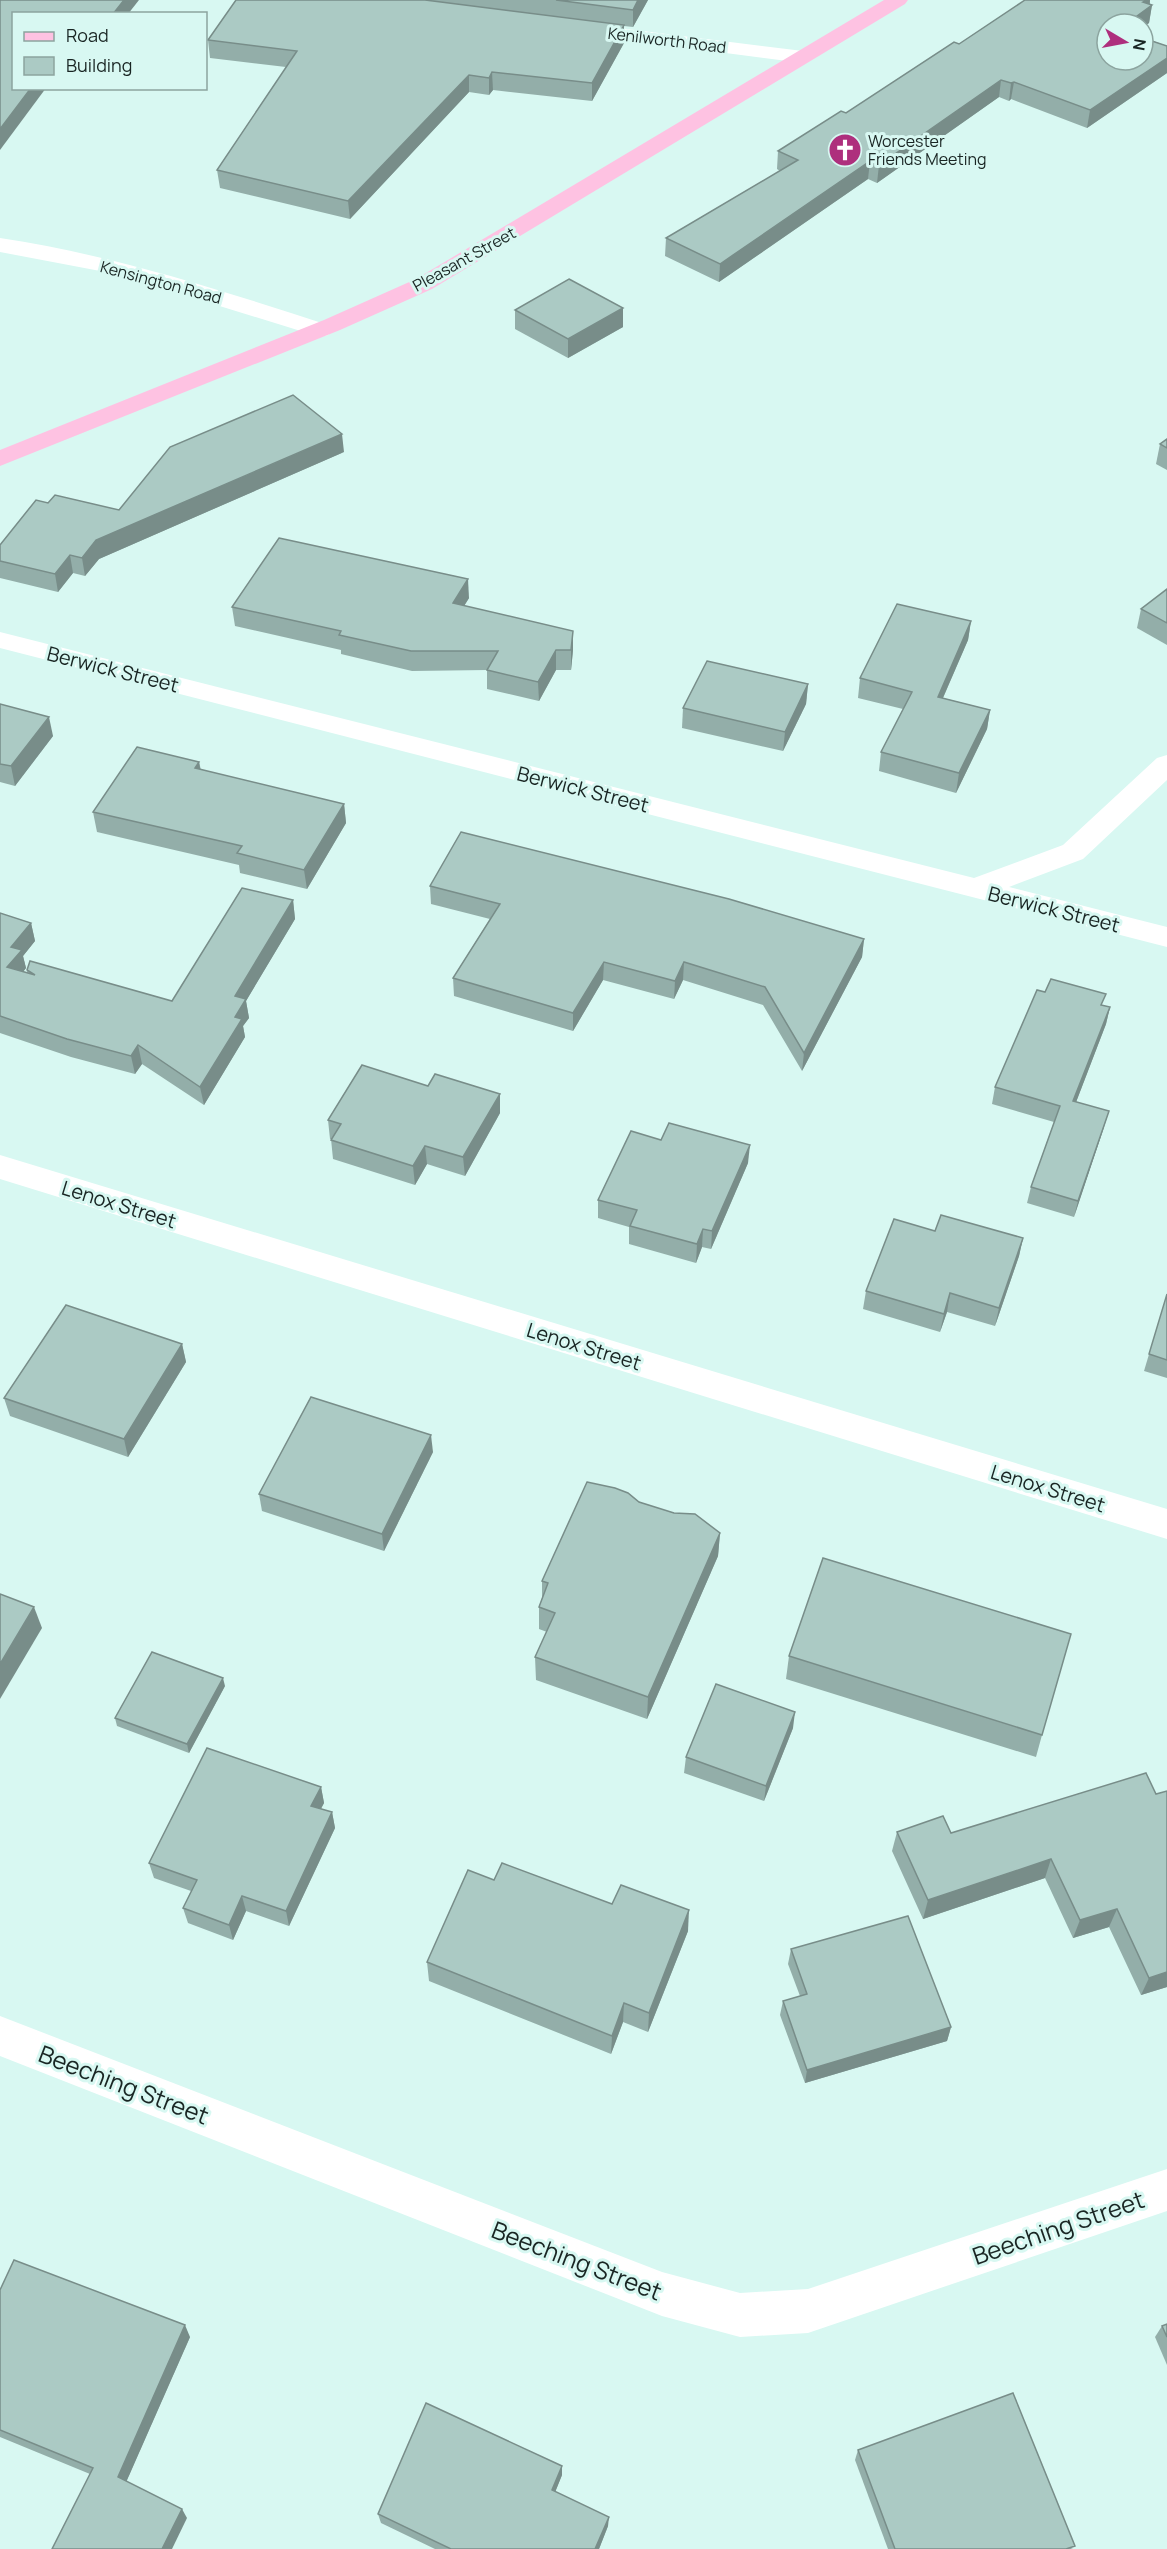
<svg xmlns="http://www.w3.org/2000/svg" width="1167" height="2549" viewBox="0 0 1167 2549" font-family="Manrope,sans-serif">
  <rect width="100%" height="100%" fill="#d8f8f2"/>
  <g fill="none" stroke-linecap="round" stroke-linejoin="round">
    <g fill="#fff" fill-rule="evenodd">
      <path d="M 579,23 L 803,51 L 810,53 L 813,57 L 810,61 L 803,63 L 572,33 L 569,29 L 572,25 Z"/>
      <path d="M 0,238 C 113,255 220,290 328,325 L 332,330 L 328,335 L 320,337 L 116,274 L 0,252 Z"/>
      <path d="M 0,632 L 974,878 L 1063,845 L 1157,758 L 1167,755 L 1167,780 L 1083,859 L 1009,887 L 1167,927 L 1167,947 L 0,648 Z"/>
      <path d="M 0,1155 L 1167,1509 L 1167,1539 L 0,1179 Z"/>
      <path d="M 0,2016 L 662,2272 L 740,2293 L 808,2289 L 1167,2169 L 1167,2211 L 808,2333 L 740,2337 L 662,2316 L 0,2056 Z"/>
    </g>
    <path fill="#fec2e2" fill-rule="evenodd" d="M 884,0 L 908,0 L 905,4 L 432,289 L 340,330 L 0,466 L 0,450 L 324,320 L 416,279 Z"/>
  </g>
  <g fill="#93aea9">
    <path d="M 236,0 L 648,0 L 633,27 L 624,26 L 624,43 L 592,101 L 493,90 L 489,95 L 469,92 L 350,219 L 220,188 L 217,170 L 286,67 L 210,58 L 208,40 Z"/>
    <path d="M 1025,0 L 1150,0 L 1150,4 L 1152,5 L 1149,23 L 1143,27 L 1143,24 L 1107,24 L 1167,46 L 1167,73 L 1087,128 L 1011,99 L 1009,101 L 999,97 L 877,183 L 868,179 L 719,282 L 665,256 L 666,238 L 780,171 L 777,169 L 778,151 L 846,113 L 959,44 Z"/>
    <path d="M 623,308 L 623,327 L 568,358 L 515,329 L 515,310 Z"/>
    <path d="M 1167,439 L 1167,470 L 1156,464 L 1160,444 Z"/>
    <path d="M 344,452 L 99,559 L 85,576 L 73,573 L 58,592 L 0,578 L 0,545 L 48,503 L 119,510 Z"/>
    <path d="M 1167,589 L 1167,645 L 1137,628 L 1141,609 Z"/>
    <path d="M 469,598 L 464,606 L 573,650 L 571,670 L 556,670 L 539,701 L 487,689 L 487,670 L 412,671 L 341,654 L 341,650 L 235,626 L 232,607 Z"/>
    <path d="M 971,621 L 968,640 L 943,698 L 990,710 L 987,729 L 956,793 L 879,771 L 881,752 L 903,709 L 858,698 L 860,678 Z"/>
    <path d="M 808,684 L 806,704 L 783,751 L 682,728 L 683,708 Z"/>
    <path d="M 0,704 L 53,736 L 15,786 L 0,782 Z"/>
    <path d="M 199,762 L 201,770 L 344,804 L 346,823 L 307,889 L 240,873 L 239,865 L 97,832 L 93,812 Z"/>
    <path d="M 430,886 L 864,939 L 862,957 L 802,1071 L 763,1005 L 683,980 L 674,999 L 603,980 L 573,1031 L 454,996 L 453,978 L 490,919 L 431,904 Z"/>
    <path d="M 293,900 L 295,919 L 246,1001 L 249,1018 L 243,1026 L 245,1037 L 204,1105 L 142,1064 L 135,1074 L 71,1057 L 0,1033 L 0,913 L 31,923 L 35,941 L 23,956 L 26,968 L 23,972 L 27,973 L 27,970 L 172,1001 Z"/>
    <path d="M 1045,992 L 1110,1007 L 1106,1024 L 1076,1102 L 1104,1127 L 1074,1217 L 1027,1203 L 1031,1187 L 1054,1122 L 992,1104 L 995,1087 Z"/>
    <path d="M 500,1113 L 465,1176 L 427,1164 L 415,1185 L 333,1159 L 331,1139 L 330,1139 L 328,1120 Z"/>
    <path d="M 748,1163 L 711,1249 L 702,1247 L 696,1263 L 629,1244 L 629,1227 L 598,1218 L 598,1200 Z"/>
    <path d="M 935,1231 L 1023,1238 L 1019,1256 L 995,1326 L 947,1312 L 940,1332 L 863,1309 L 866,1291 Z"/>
    <path d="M 1167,1294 L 1167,1378 L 1144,1371 Z"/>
    <path d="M 182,1344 L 186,1362 L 128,1457 L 10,1416 L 4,1398 Z"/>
    <path d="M 433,1452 L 384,1551 L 262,1511 L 259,1494 Z"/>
    <path d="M 639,1502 L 720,1533 L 718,1556 L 647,1719 L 536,1680 L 535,1657 L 547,1632 L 539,1629 L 539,1607 L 542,1598 L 542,1581 Z"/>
    <path d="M 789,1656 L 1042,1735 L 1036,1757 L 786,1679 Z"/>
    <path d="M 225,1686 L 189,1753 L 117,1726 L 115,1718 Z"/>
    <path d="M 793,1728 L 764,1801 L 684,1773 L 686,1757 Z"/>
    <path d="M 321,1787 L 324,1803 L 321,1809 L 332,1812 L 335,1828 L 289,1926 L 246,1911 L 233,1940 L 188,1923 L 183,1908 L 191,1891 L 154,1878 L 149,1863 Z"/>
    <path d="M 1167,1791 L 1167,1987 L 1141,1995 L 1109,1927 L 1073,1938 L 1045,1878 L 923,1919 L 892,1851 L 897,1832 L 951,1833 L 1156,1794 Z"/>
    <path d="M 494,1880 L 612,1904 L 688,1931 L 648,2032 L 623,2022 L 611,2054 L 429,1981 L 427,1962 Z"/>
    <path d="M 791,1949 L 951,2027 L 947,2041 L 805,2083 L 780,2015 L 783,2001 L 800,1996 L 788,1964 Z"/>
    <path d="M 0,2290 L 190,2337 L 126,2482 L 187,2518 L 90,2474 L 0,2437 Z"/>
    <path d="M 1167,2324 L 1167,2365 L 1155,2337 L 1162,2326 Z"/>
    <path d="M 858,2450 L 1073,2549 L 888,2549 L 855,2460 Z"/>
    <path d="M 562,2475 L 555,2492 L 608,2526 L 599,2549 L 435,2549 L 381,2523 L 378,2514 Z"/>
  </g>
  <g fill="#788d89">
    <path d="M 124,0 L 139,0 L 128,14 L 113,14 Z"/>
    <path d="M 638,0 L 648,0 L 633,27 L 633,10 Z"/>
    <path d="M 1135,0 L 1150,0 L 1149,8 L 1152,5 L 1149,23 L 1143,27 L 1143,24 L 1126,24 Z"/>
    <path d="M 624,25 L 624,43 L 592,101 L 592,83 Z"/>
    <path d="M 1167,58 L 1167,73 L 1087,128 L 1090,110 Z"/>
    <path d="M 492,72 L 493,90 L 489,95 L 489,78 Z"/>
    <path d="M 469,75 L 469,92 L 350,219 L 348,201 Z"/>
    <path d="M 1001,80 L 999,97 L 877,183 L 879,165 Z"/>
    <path d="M 1014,82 L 1011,99 L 1009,101 L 1011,83 Z"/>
    <path d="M 31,88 L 46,88 L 0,150 L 0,129 Z"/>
    <path d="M 870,161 L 868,179 L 719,282 L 720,264 Z"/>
    <path d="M 623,308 L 623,327 L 568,358 L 568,339 Z"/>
    <path d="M 342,434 L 344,452 L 99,559 L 85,576 L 82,558 L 96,540 Z"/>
    <path d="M 70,555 L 73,573 L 58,592 L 55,574 Z"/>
    <path d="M 468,579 L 469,598 L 454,622 L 453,603 Z"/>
    <path d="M 971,621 L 968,640 L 935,716 L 938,697 Z"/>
    <path d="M 573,631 L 573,650 L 571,670 L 571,650 Z"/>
    <path d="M 556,650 L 556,670 L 539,701 L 538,682 Z"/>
    <path d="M 808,684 L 806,704 L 783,751 L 785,732 Z"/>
    <path d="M 990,710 L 987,729 L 956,793 L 959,773 Z"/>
    <path d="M 49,717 L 53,736 L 15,786 L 11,766 Z"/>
    <path d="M 199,762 L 202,781 L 195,768 Z"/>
    <path d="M 344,804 L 346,823 L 307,889 L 304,870 Z"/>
    <path d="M 293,900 L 295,919 L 246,1001 L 249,1018 L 243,1026 L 245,1037 L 204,1105 L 200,1087 L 235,1017 L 235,996 Z"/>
    <path d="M 31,923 L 35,941 L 23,956 L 26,968 L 12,986 L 7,967 L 11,947 Z"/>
    <path d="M 864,939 L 862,957 L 802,1071 L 804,1053 Z"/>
    <path d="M 604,962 L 603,980 L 573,1031 L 573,1013 Z"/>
    <path d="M 684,962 L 683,980 L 674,999 L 675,981 Z"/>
    <path d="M 1110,1007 L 1106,1024 L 1070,1118 L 1073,1101 Z"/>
    <path d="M 138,1045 L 142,1064 L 135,1074 L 131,1056 Z"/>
    <path d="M 500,1094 L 500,1113 L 465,1176 L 463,1157 Z"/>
    <path d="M 1109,1111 L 1104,1127 L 1074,1217 L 1078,1201 Z"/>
    <path d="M 750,1145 L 748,1163 L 711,1249 L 712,1231 Z"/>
    <path d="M 425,1146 L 427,1164 L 415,1185 L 413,1166 Z"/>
    <path d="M 703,1229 L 702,1247 L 696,1263 L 697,1244 Z"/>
    <path d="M 1023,1238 L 1019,1256 L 995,1326 L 999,1308 Z"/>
    <path d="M 950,1293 L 947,1312 L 940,1332 L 944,1314 Z"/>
    <path d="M 182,1344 L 186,1362 L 128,1457 L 124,1439 Z"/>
    <path d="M 431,1435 L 433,1452 L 384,1551 L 382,1534 Z"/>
    <path d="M 720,1533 L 718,1556 L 647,1719 L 648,1697 Z"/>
    <path d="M 34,1607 L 42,1628 L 0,1699 L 0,1664 Z"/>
    <path d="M 223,1678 L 225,1686 L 189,1753 L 187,1744 Z"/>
    <path d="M 795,1712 L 793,1728 L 764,1801 L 766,1786 Z"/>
    <path d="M 321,1787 L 324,1803 L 314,1821 L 311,1806 Z"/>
    <path d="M 332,1812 L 335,1828 L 289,1926 L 286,1911 Z"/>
    <path d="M 1051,1859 L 1045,1878 L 923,1919 L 928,1900 Z"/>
    <path d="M 242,1896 L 246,1911 L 233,1940 L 229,1925 Z"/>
    <path d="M 1117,1909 L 1109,1927 L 1073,1938 L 1080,1920 Z"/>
    <path d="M 689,1910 L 688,1931 L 648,2032 L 649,2013 Z"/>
    <path d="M 1167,1972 L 1167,1987 L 1141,1995 L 1149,1978 Z"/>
    <path d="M 624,2003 L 623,2022 L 611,2054 L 612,2036 Z"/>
    <path d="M 951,2027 L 947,2041 L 805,2083 L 807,2070 Z"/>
    <path d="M 185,2325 L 190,2337 L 124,2487 L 118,2477 Z"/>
    <path d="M 562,2466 L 562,2475 L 552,2500 L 552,2490 Z"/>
    <path d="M 182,2509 L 187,2518 L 172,2549 L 162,2549 Z"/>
    <path d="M 609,2517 L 608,2526 L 599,2549 L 595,2549 Z"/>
  </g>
  <g fill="#abcac4" stroke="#788d89" stroke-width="1.5">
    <path d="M 0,0 L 124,0 L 113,14 L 14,14 L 14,88 L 31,88 L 0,129 Z"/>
    <path d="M 236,0 L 425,0 L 624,25 L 592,83 L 492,72 L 489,78 L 469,75 L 348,201 L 217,170 L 297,51 L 208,40 Z"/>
    <path d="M 556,0 L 638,0 L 633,10 Z"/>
    <path d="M 1025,0 L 1147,0 L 1143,2 L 1152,5 L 1126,24 L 1107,24 L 1107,60 L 1143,60 L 1143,38 L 1167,46 L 1167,58 L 1090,110 L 1014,82 L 1011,83 L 1001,80 L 879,165 L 870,161 L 720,264 L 666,238 L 798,160 L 778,151 L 841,111 L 846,113 L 954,42 L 959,44 Z"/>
    <path d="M 569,279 L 623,308 L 568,339 L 515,310 Z"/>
    <path d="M 293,395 L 342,434 L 96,540 L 82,558 L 70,555 L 55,574 L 0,561 L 0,545 L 36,500 L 48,503 L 55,495 L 119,510 L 170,447 Z"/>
    <path d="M 1167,439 L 1167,448 L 1160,444 Z"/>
    <path d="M 279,538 L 468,579 L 453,603 L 573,631 L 571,650 L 556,650 L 538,682 L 487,670 L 498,651 L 411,651 L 339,635 L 341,631 L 232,607 Z"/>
    <path d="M 1167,589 L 1167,623 L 1141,609 Z"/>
    <path d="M 897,604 L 971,621 L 938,697 L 990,710 L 959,773 L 881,752 L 912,692 L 860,678 Z"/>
    <path d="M 707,661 L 808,684 L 785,732 L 683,708 Z"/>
    <path d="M 0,704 L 49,717 L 11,766 L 0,764 Z"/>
    <path d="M 137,747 L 199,762 L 195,768 L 344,804 L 304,870 L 237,853 L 242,846 L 93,812 Z"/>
    <path d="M 461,832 L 729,899 L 864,939 L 804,1053 L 765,987 L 684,962 L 675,981 L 604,962 L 573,1013 L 453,978 L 500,904 L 430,886 Z"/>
    <path d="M 242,888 L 293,900 L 235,996 L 246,999 L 235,1017 L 242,1019 L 200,1087 L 138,1045 L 131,1056 L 67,1039 L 0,1016 L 0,913 L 31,923 L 11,947 L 22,950 L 7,967 L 35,975 L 27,970 L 30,961 L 172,1001 Z"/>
    <path d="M 1051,979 L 1106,994 L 1101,1005 L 1110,1007 L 1073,1101 L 1109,1111 L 1078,1201 L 1031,1187 L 1060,1106 L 995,1087 L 1037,990 L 1045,992 Z"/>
    <path d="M 362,1065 L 428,1086 L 435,1074 L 500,1094 L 463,1157 L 425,1146 L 413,1166 L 331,1140 L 341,1124 L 328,1120 Z"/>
    <path d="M 669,1123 L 750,1145 L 712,1231 L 703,1229 L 697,1244 L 630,1226 L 637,1210 L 598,1200 L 631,1131 L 661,1140 Z"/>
    <path d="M 941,1215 L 1023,1238 L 999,1308 L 950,1293 L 944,1314 L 866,1291 L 894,1219 L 935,1231 Z"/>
    <path d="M 1167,1294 L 1167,1360 L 1149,1354 Z"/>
    <path d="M 66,1305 L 182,1344 L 124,1439 L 4,1398 Z"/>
    <path d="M 311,1397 L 431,1435 L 382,1534 L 259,1494 Z"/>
    <path d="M 587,1482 L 615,1488 L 628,1493 L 639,1502 L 674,1513 L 695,1514 L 720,1533 L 648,1697 L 535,1657 L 555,1613 L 539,1607 L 548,1583 L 542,1581 Z"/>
    <path d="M 823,1558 L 1071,1634 L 1042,1735 L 789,1656 Z"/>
    <path d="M 0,1594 L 34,1607 L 0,1664 Z"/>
    <path d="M 152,1652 L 223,1678 L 187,1744 L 115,1718 Z"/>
    <path d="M 716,1684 L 795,1712 L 766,1786 L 686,1757 Z"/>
    <path d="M 207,1748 L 321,1787 L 311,1806 L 332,1812 L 286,1911 L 242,1896 L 229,1925 L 183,1908 L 197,1880 L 149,1863 Z"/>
    <path d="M 1146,1773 L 1156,1794 L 1167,1791 L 1167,1972 L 1149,1978 L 1117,1909 L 1080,1920 L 1051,1859 L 928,1900 L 897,1832 L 943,1816 L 951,1833 Z"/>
    <path d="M 502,1863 L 612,1904 L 621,1885 L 689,1910 L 649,2013 L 624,2003 L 612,2036 L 427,1962 L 468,1870 L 494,1880 Z"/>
    <path d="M 908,1916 L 951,2027 L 807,2070 L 783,2001 L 807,1994 L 791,1949 Z"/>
    <path d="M 14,2260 L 185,2325 L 118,2477 L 182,2509 L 162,2549 L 52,2549 L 93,2468 L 0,2430 L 0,2290 Z"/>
    <path d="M 1167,2324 L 1167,2337 L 1162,2326 Z"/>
    <path d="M 1013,2393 L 1075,2546 L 1066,2549 L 895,2549 L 858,2450 Z"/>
    <path d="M 426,2403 L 562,2466 L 552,2490 L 609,2517 L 595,2549 L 451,2549 L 378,2514 Z"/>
  </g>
  <defs>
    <g id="church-disc" transform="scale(1.725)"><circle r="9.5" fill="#ae2f7d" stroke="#d8f8f2"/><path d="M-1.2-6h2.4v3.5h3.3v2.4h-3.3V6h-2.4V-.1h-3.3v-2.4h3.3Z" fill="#fff"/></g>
  </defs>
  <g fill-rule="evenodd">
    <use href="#church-disc" x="845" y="150"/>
  </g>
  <g text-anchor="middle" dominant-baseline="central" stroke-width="6" stroke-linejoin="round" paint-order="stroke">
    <g font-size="16" fill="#192523" stroke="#d8f8f2">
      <text transform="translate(667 40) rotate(7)">Kenilworth Road</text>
      <text transform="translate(464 259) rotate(-29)">Pleasant Street</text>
      <text transform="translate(161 282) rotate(15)">Kensington Road</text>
    </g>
    <g font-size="16" fill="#192523" stroke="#d8f8f2" text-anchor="start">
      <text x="868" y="141">Worcester<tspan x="868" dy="18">Friends Meeting</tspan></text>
    </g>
    <g font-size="20" fill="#192523" stroke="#d8f8f2">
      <text transform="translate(113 669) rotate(14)">Berwick Street</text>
      <text transform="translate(583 789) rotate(14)">Berwick Street</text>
      <text transform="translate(1054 909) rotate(14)">Berwick Street</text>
      <text transform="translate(119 1204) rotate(17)">Lenox Street</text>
      <text transform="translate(584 1346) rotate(17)">Lenox Street</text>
      <text transform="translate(1048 1488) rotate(17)">Lenox Street</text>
    </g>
    <g font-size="24" fill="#192523" stroke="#d8f8f2">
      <text transform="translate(124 2084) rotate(21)">Beeching Street</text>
      <text transform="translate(1058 2227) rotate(-19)">Beeching Street</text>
      <text transform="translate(577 2260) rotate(21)">Beeching Street</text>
    </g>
  </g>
  <rect x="12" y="12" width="195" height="78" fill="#d8f8f2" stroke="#8ca49f" stroke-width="1.5"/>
  <rect x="24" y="32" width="30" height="9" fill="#fec2e2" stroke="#8ca49f" stroke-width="1.5"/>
  <text x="66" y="42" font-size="18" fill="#192523">Road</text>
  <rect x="24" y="57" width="30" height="18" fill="#abcac4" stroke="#8ca49f" stroke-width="1.5"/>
  <text x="66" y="72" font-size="18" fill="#192523">Building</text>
  <g transform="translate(1125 42) rotate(100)"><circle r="28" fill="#d8f8f2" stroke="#8ca49f" stroke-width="1.5"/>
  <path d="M0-4.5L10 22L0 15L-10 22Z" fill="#ae2f7d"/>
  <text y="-9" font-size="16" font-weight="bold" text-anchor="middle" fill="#192523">N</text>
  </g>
</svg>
